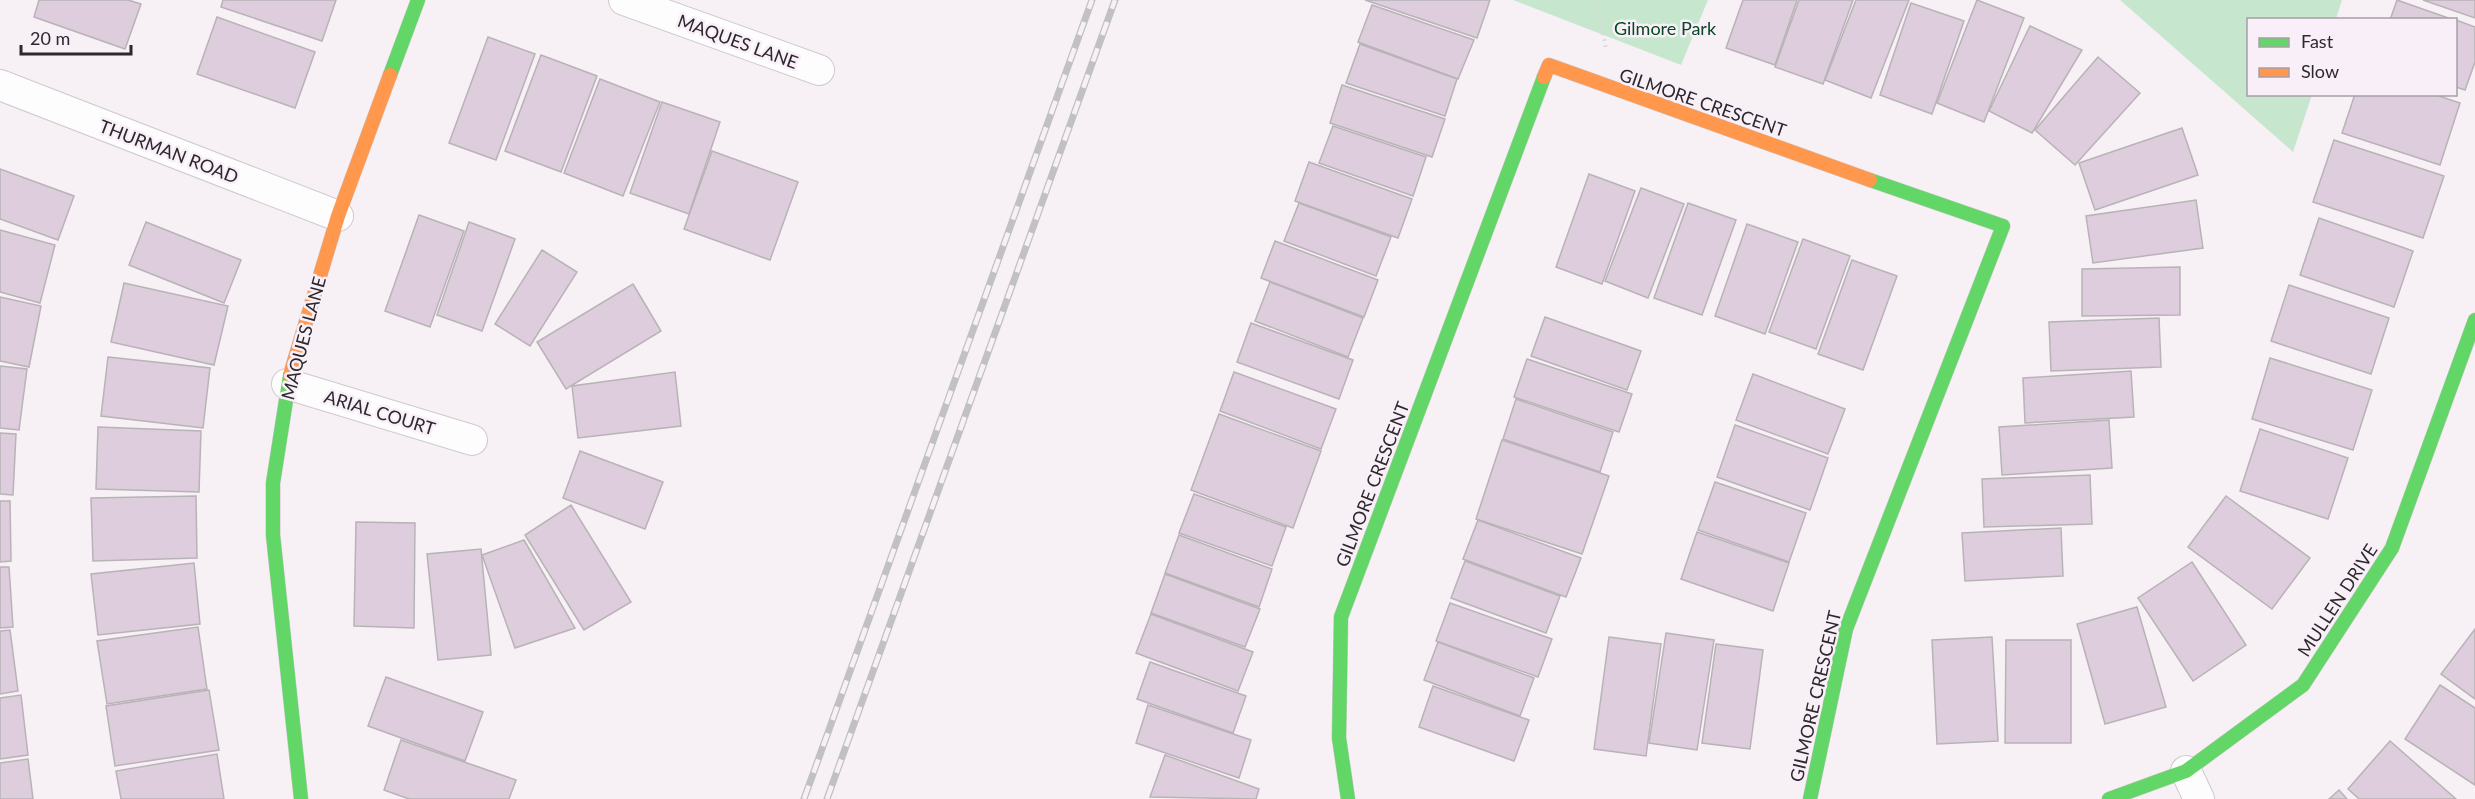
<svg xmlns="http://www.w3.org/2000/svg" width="2475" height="799" viewBox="0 0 2475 799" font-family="Lato,sans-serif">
  <rect width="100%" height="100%" fill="#f7f1f6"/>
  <g fill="#c6e7cd">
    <path d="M 1513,0 L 1708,0 L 1681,65 Z"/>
    <path d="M 2120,0 L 2342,0 L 2336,19 L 2248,20 L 2248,94 L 2312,95 L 2293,152 Z"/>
  </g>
  <g fill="#decddc" stroke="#b8b3b7" stroke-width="1.5">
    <path d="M 39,0 L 128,0 L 141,4 L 125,49 L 34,17 Z"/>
    <path d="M 223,0 L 336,0 L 322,41 L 221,7 Z"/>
    <path d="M 1365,0 L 1490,0 L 1477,38 Z"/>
    <path d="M 1743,0 L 1797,0 L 1775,65 L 1726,48 Z"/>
    <path d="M 1799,0 L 1853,0 L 1823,84 L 1775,67 Z"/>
    <path d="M 1856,0 L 1909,0 L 1871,98 L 1825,80 Z"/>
    <path d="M 1977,0 L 2024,18 L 1984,122 L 1937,103 Z"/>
    <path d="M 2397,0 L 2454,20 L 2390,20 Z"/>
    <path d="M 2423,0 L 2475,0 L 2475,18 Z"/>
    <path d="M 1911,3 L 1964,21 L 1932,114 L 1880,95 Z"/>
    <path d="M 1372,5 L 1474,40 L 1458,79 L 1358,42 Z"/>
    <path d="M 217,17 L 315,52 L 295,108 L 197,74 Z"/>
    <path d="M 2456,20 L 2475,27 L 2475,62 L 2465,90 L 2456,87 Z"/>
    <path d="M 2030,26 L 2082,50 L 2032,133 L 1989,111 Z"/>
    <path d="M 488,37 L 535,54 L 496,160 L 449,143 Z"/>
    <path d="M 1360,44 L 1457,79 L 1445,116 L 1346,83 Z"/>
    <path d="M 541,55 L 597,76 L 561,172 L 505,151 Z"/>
    <path d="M 2098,57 L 2140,93 L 2075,165 L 2035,130 Z"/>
    <path d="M 600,79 L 660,102 L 623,196 L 564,173 Z"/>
    <path d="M 1342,85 L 1445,119 L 1432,157 L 1330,123 Z"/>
    <path d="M 2355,94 L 2433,94 L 2460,103 L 2440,165 L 2342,133 Z"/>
    <path d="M 662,102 L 720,122 L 689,214 L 630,193 Z"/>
    <path d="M 1333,126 L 1426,157 L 1413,196 L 1319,163 Z"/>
    <path d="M 2182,128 L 2198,175 L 2095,210 L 2079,163 Z"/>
    <path d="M 2334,140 L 2444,176 L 2423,238 L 2313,202 Z"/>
    <path d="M 712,151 L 798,182 L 770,260 L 684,229 Z"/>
    <path d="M 1309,162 L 1412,199 L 1398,238 L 1295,201 Z"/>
    <path d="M 0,169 L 74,196 L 58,240 L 0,219 Z"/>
    <path d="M 1589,174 L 1635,191 L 1602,284 L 1556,267 Z"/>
    <path d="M 1641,188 L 1684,204 L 1648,298 L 1605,281 Z"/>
    <path d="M 2196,200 L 2203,248 L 2093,263 L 2086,216 Z"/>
    <path d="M 1299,203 L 1391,237 L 1376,276 L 1284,241 Z"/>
    <path d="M 1688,203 L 1736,220 L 1702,315 L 1654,298 Z"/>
    <path d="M 419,215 L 464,231 L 430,327 L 385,311 Z"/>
    <path d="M 2319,218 L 2413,251 L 2394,307 L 2300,275 Z"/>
    <path d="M 146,222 L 241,260 L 224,303 L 129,265 Z"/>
    <path d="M 469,222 L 515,239 L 482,331 L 437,315 Z"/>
    <path d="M 1747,224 L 1798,242 L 1765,334 L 1715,316 Z"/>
    <path d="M 0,230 L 55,245 L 40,303 L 0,292 Z"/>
    <path d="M 1803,239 L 1850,256 L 1816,349 L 1769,332 Z"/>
    <path d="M 1275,241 L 1378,280 L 1364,317 L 1261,278 Z"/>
    <path d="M 542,250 L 577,272 L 530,346 L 495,324 Z"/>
    <path d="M 1852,260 L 1897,276 L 1863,370 L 1818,354 Z"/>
    <path d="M 2180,267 L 2180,315 L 2082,316 L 2082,269 Z"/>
    <path d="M 1270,282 L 1363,318 L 1348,357 L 1255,321 Z"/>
    <path d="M 124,283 L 228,306 L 214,365 L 111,342 Z"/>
    <path d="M 633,284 L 661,331 L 566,389 L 537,342 Z"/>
    <path d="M 2289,285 L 2389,318 L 2371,374 L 2271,341 Z"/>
    <path d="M 0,297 L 41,306 L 29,367 L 0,361 Z"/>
    <path d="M 1545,317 L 1641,351 L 1627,390 L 1531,356 Z"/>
    <path d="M 2159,318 L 2161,367 L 2051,371 L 2049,322 Z"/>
    <path d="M 1251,323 L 1353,360 L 1339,399 L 1237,362 Z"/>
    <path d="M 108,357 L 210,368 L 203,428 L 101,416 Z"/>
    <path d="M 2270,358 L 2372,390 L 2353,450 L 2252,419 Z"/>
    <path d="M 1527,359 L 1632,394 L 1619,432 L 1514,397 Z"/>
    <path d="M 0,366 L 27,369 L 19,430 L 0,428 Z"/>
    <path d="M 2131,371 L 2134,417 L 2025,423 L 2023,378 Z"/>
    <path d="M 675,372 L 681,426 L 578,438 L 572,386 Z"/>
    <path d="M 1234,372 L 1336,409 L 1321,449 L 1220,411 Z"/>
    <path d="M 1753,374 L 1845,409 L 1828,454 L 1736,420 Z"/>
    <path d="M 1516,399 L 1613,432 L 1600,472 L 1503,439 Z"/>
    <path d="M 1219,414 L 1321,451 L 1293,528 L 1191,490 Z"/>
    <path d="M 2109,420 L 2112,468 L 2002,475 L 1999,427 Z"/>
    <path d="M 1735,425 L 1828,458 L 1810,510 L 1717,477 Z"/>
    <path d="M 98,427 L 201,431 L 199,492 L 96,489 Z"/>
    <path d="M 2260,429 L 2348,458 L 2328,519 L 2240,491 Z"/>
    <path d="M 0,433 L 16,434 L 13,495 L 0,494 Z"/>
    <path d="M 1502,440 L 1609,476 L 1582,554 L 1476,519 Z"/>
    <path d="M 580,451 L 663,482 L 645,529 L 563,498 Z"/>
    <path d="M 2090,475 L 2092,524 L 1984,527 L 1982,479 Z"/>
    <path d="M 1715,482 L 1806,513 L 1789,562 L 1698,530 Z"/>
    <path d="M 1194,494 L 1286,527 L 1272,566 L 1179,533 Z"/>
    <path d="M 196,496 L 197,558 L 93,561 L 91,498 Z"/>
    <path d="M 2226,496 L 2310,558 L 2272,609 L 2188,547 Z"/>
    <path d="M 0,501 L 10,501 L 11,561 L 0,562 Z"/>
    <path d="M 571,505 L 631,602 L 584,630 L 525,535 Z"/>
    <path d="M 1478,520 L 1581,558 L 1566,597 L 1463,559 Z"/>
    <path d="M 356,522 L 415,523 L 414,628 L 354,626 Z"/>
    <path d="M 2061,528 L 2063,576 L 1965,581 L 1962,533 Z"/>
    <path d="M 1697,532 L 1789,563 L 1773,611 L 1681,579 Z"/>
    <path d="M 1179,535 L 1272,569 L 1259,607 L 1165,573 Z"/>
    <path d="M 524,540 L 575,628 L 515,648 L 482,555 Z"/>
    <path d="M 481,549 L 491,655 L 438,660 L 427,554 Z"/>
    <path d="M 1465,561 L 1560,596 L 1546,633 L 1451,598 Z"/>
    <path d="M 2192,562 L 2246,645 L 2193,681 L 2138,598 Z"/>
    <path d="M 194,563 L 200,624 L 98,635 L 91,574 Z"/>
    <path d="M 0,567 L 9,567 L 13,627 L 0,628 Z"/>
    <path d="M 1165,574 L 1260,609 L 1245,647 L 1151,613 Z"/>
    <path d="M 1450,603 L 1552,639 L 1538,677 L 1436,641 Z"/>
    <path d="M 2137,607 L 2166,707 L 2105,724 L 2077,624 Z"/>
    <path d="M 1151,614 L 1253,652 L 1238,691 L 1136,653 Z"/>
    <path d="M 198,627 L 207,689 L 107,704 L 97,641 Z"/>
    <path d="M 2475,629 L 2475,699 L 2441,674 Z"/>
    <path d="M 10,630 L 18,691 L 0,694 L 0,631 Z"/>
    <path d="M 1666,633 L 1714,640 L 1697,750 L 1649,743 Z"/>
    <path d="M 1609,637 L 1661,644 L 1646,756 L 1594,749 Z"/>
    <path d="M 1992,637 L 1998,741 L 1937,744 L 1932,640 Z"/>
    <path d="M 2006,640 L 2071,640 L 2071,743 L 2005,743 Z"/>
    <path d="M 1438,642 L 1534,678 L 1520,716 L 1424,680 Z"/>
    <path d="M 1716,644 L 1763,650 L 1750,749 L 1702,743 Z"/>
    <path d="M 1150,662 L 1246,696 L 1233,733 L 1137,699 Z"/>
    <path d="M 386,677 L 483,712 L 465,761 L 368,726 Z"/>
    <path d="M 2440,685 L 2475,708 L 2475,785 L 2405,739 Z"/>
    <path d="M 1433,686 L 1529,720 L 1514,761 L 1419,727 Z"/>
    <path d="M 209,690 L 219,750 L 115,766 L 106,706 Z"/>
    <path d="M 21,695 L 28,755 L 0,759 L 0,698 Z"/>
    <path d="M 1148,705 L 1251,740 L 1239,778 L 1136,743 Z"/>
    <path d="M 401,740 L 516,780 L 509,799 L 409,799 L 384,790 Z"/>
    <path d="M 2390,741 L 2456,799 L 2359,799 L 2348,789 Z"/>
    <path d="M 217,754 L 224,799 L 121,799 L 116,771 Z"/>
    <path d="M 1165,755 L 1259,789 L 1256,799 L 1150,797 Z"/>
    <path d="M 28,759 L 33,799 L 0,799 L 0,763 Z"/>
    <path d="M 2339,790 L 2347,799 L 2329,799 Z"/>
  </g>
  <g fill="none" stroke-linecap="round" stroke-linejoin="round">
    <g stroke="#cfcace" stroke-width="32">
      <g id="street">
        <path d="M 624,0 L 819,70"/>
        <path d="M 0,85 L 338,216"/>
        <path d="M 287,384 L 472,440"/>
        <path d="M 2186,771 L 2199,799"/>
      </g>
    </g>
    <g stroke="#cfcace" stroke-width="15">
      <g id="fast">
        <path d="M 390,75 L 418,0"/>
        <path d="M 290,375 L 273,483 L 273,535 L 301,799"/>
        <path d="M 1348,799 L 1339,738 L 1341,617 L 1544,77"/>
        <path d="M 1810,799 L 1846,629 L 2003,226 L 1870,180"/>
        <path d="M 2109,799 L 2186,771 L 2303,685 L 2392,548 L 2475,320"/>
      </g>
    </g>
    <g stroke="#cfcace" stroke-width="15">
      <g id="slow">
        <path d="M 1544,77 L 1549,65 L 1870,180"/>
        <path d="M 290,375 L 338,216 L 390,75"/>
      </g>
    </g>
    <path stroke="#d9d8d9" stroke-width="4" stroke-dasharray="1.5 4.5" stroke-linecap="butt" d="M 1592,0 L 1599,11 L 1606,49"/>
    <use href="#street" stroke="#fefdfe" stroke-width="30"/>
    <use href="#fast" stroke="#63d668" stroke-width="14"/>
    <use href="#slow" stroke="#ff974d" stroke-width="14"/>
    <g stroke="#c1c1c1" stroke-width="7">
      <g id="rail">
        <path d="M 804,799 L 1092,0"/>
        <path d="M 827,799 L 1115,0"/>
      </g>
    </g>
    <use href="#rail" stroke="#f9eff8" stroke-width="4.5" stroke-dasharray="14" stroke-linecap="butt"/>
  </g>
  <g text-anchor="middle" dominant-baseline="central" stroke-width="5" stroke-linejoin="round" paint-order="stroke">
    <g font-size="18" fill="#074822" stroke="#f9eff8">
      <text x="1665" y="28">Gilmore Park</text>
    </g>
    <g font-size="18" fill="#2c282b" stroke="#f9eff8">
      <text transform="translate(738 41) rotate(20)">MAQUES LANE</text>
      <text transform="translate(1703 102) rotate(19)">GILMORE CRESCENT</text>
      <text transform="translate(169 151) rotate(21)">THURMAN ROAD</text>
      <text transform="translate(303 338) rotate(-75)">MAQUES LANE</text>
      <text transform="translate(380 412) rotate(17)">ARIAL COURT</text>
      <text transform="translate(1372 484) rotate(-69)">GILMORE CRESCENT</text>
      <text transform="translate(2337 600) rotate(-57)">MULLEN DRIVE</text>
      <text transform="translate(1815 696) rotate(-77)">GILMORE CRESCENT</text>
    </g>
  </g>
  <rect x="2247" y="18" width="210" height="78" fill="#f9eff8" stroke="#a79fa6" stroke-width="1.5"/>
  <rect x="2259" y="38" width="30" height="9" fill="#63d668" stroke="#a79fa6" stroke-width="1.5"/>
  <text x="2301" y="48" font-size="18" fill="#2c282b">Fast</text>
  <rect x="2259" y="68" width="30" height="9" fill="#ff974d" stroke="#a79fa6" stroke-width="1.5"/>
  <text x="2301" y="78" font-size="18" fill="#2c282b">Slow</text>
  <path d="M21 45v9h110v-9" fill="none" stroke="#2c282b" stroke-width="3"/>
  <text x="30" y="45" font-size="18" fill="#2c282b" stroke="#f9eff8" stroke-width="4.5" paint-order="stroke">20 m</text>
</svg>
